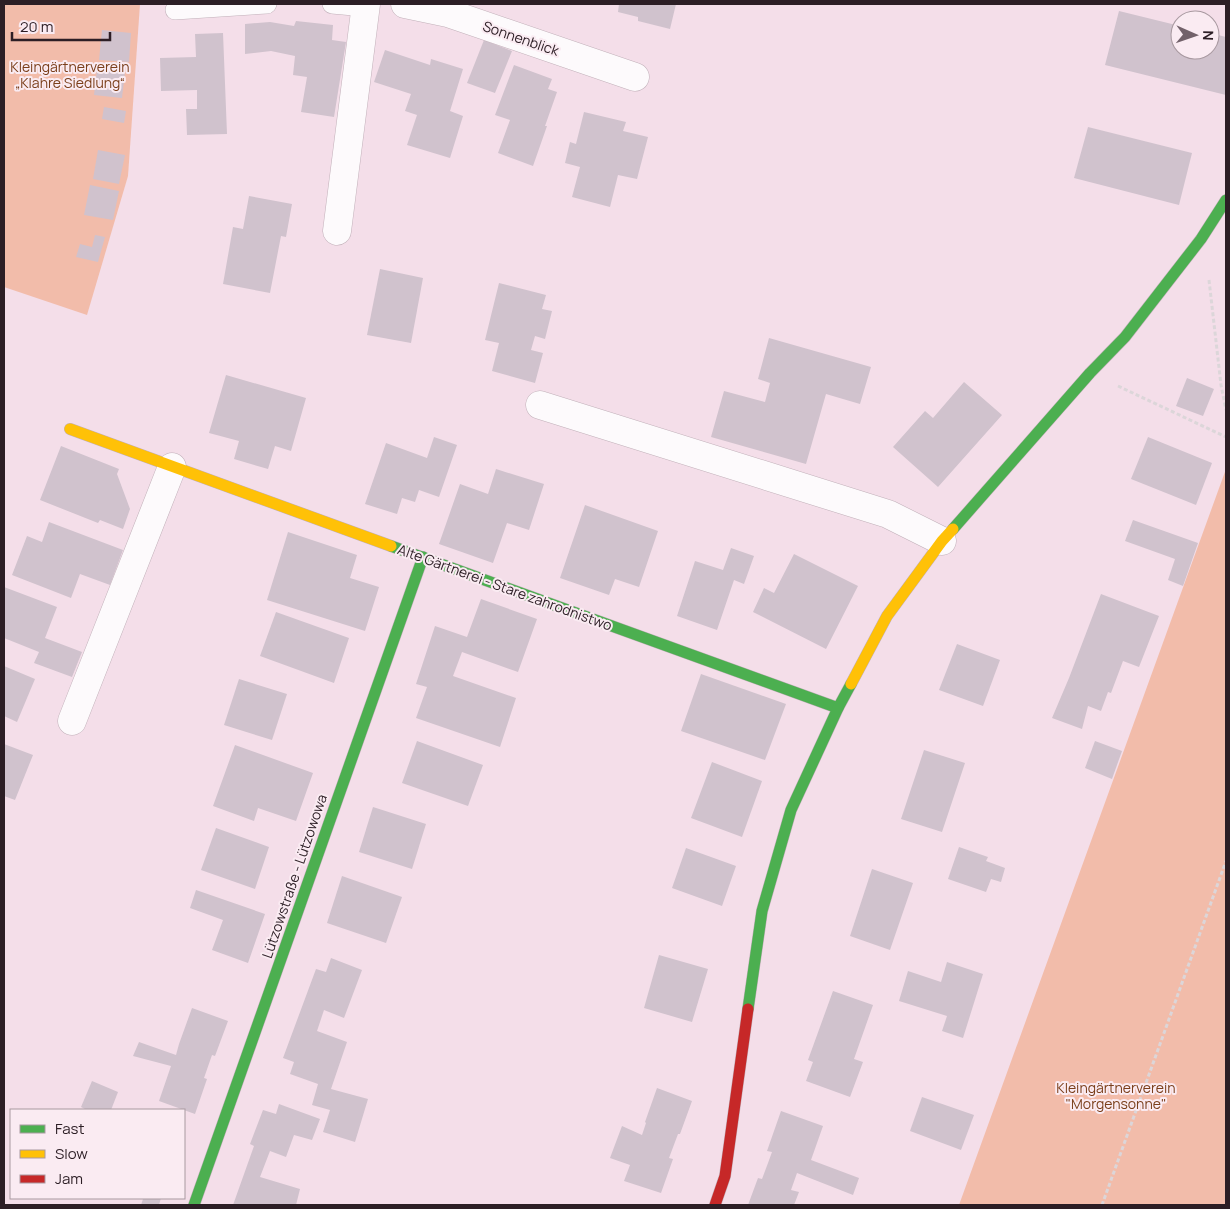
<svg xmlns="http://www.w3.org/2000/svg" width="1230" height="1209" viewBox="0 0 1230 1209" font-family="Manrope,sans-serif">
  <rect width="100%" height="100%" fill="#f4dee9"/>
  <g fill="#f2bcaa">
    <path d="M 4,4 L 140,4 L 128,176 L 87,315 L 4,287 Z"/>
    <path d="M 1226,469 L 1226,1205 L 958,1205 L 959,1205 Z"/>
  </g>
  <g fill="#d0c2cd">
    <path d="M 619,4 L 676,4 L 670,29 L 638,21 L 638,17 L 618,12 Z"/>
    <path d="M 1119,11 L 1180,26 L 1180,50 L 1210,50 L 1210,33 L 1226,37 L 1226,95 L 1105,65 Z"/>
    <path d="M 296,21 L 333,25 L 332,40 L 346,42 L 334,117 L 301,112 L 307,77 L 293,75 L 295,56 L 271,51 L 245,54 L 245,24 L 270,22 L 294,26 Z"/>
    <path d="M 102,30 L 131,33 L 129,62 L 99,60 Z"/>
    <path d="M 223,33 L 227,134 L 187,135 L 186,109 L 197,109 L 197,90 L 161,91 L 160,58 L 196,57 L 195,34 Z"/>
    <path d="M 484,40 L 512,51 L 495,93 L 467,83 Z"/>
    <path d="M 385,50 L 430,65 L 431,59 L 463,69 L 450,111 L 463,116 L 450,158 L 407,145 L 417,115 L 405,111 L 411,94 L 374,82 Z"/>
    <path d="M 514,65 L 552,79 L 548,89 L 557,92 L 545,126 L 547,126 L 533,166 L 498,153 L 510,120 L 495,115 Z"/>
    <path d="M 97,69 L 125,72 L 122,98 L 94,95 Z"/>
    <path d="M 104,107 L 126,111 L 124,123 L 102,119 Z"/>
    <path d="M 584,112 L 626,122 L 623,131 L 648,137 L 637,179 L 618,175 L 610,207 L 572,197 L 580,167 L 565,163 L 570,142 L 576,144 Z"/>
    <path d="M 1088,127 L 1192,153 L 1179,205 L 1074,178 Z"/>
    <path d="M 98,150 L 125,155 L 119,184 L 93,179 Z"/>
    <path d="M 90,185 L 119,191 L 113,220 L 84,215 Z"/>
    <path d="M 249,196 L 292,204 L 286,237 L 281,236 L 270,293 L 223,284 L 233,227 L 243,229 Z"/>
    <path d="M 95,235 L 105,237 L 98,262 L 76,257 L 80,244 L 92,247 Z"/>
    <path d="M 380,269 L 423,278 L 411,343 L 367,335 Z"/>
    <path d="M 499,283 L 546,295 L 542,309 L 552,311 L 545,339 L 535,336 L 531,350 L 543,353 L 535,383 L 492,371 L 499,343 L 485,340 Z"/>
    <path d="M 769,338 L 871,367 L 860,404 L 826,394 L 806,464 L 711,437 L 724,391 L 765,402 L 770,383 L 758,379 Z"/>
    <path d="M 226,375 L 306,398 L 291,451 L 275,446 L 268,469 L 234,459 L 239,441 L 209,433 Z"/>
    <path d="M 1187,378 L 1214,389 L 1203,416 L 1176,406 Z"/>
    <path d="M 964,382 L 1002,415 L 938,487 L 893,447 L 925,411 L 933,418 Z"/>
    <path d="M 434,437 L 457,445 L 439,497 L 419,490 L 415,502 L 402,498 L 397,514 L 365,504 L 386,443 L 427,458 Z"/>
    <path d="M 1148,437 L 1212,463 L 1196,505 L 1131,479 Z"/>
    <path d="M 61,446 L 119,469 L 117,474 L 130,509 L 123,529 L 100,520 L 98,523 L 40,500 Z"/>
    <path d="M 496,469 L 544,484 L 529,530 L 507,523 L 493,563 L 439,544 L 460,484 L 488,494 Z"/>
    <path d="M 585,505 L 658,531 L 639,587 L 615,579 L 609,595 L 560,578 Z"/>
    <path d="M 1133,520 L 1198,543 L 1183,586 L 1168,580 L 1175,559 L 1125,541 Z"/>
    <path d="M 49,522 L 123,550 L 110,585 L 80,574 L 71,598 L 12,575 L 27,536 L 42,542 Z"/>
    <path d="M 288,532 L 357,555 L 350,578 L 379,587 L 365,631 L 267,600 Z"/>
    <path d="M 731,548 L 754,556 L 744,584 L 734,580 L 717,630 L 677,616 L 695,561 L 723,570 Z"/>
    <path d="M 794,554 L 858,586 L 826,649 L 753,612 L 764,588 L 774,593 Z"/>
    <path d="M 4,587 L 57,607 L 45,638 L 82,652 L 72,677 L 34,663 L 39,652 L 4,638 Z"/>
    <path d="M 1101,594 L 1159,616 L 1139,667 L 1123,661 L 1111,693 L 1108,692 L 1101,711 L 1088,706 L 1082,729 L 1052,718 L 1069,678 Z"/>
    <path d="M 481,599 L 537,619 L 518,672 L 462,652 L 453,676 L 516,698 L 500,747 L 416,718 L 427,687 L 416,684 L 435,626 L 467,637 Z"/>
    <path d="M 276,612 L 349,638 L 334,683 L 260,656 Z"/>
    <path d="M 957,644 L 1000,660 L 983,706 L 939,690 Z"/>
    <path d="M 4,666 L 35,679 L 17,722 L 4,716 Z"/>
    <path d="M 701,674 L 786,704 L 765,760 L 681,731 Z"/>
    <path d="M 239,679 L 287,694 L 272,740 L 224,725 Z"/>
    <path d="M 417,741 L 483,765 L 468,806 L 402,783 Z"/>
    <path d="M 1095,741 L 1122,751 L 1112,779 L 1085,768 Z"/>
    <path d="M 4,744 L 33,755 L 15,800 L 4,796 Z"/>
    <path d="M 235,745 L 313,773 L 296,821 L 258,808 L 254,821 L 213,806 Z"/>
    <path d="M 924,750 L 965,763 L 942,832 L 901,819 Z"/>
    <path d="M 712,762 L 762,781 L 742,837 L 691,818 Z"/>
    <path d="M 373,807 L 426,824 L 412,869 L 359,852 Z"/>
    <path d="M 216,828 L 269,847 L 255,889 L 201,870 Z"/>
    <path d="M 959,847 L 988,857 L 986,861 L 1005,868 L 1001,882 L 991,879 L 986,892 L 948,879 Z"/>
    <path d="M 686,848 L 736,866 L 722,906 L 672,888 Z"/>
    <path d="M 872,869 L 913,883 L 890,950 L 850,936 Z"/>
    <path d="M 342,876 L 402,897 L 386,943 L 327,923 Z"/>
    <path d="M 196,890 L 265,914 L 248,963 L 212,950 L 223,920 L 190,908 Z"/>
    <path d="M 659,955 L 708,969 L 692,1022 L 644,1008 Z"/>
    <path d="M 331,958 L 362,970 L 344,1018 L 324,1010 L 317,1031 L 347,1042 L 331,1089 L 368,1099 L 355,1142 L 323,1132 L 330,1110 L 312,1105 L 318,1084 L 290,1074 L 294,1062 L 283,1058 L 316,969 L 326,972 Z"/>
    <path d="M 947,962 L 983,974 L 963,1038 L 942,1031 L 947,1016 L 899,1001 L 908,971 L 941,982 Z"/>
    <path d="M 833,991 L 873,1005 L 854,1059 L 863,1062 L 850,1097 L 806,1081 L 813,1062 L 808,1060 Z"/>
    <path d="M 192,1008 L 228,1021 L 215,1056 L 212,1055 L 204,1078 L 207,1079 L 195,1114 L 159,1101 L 171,1066 L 133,1056 L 139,1042 L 176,1055 L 179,1044 Z"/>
    <path d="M 92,1081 L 118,1092 L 111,1110 L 87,1110 L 81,1107 Z"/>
    <path d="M 657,1088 L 692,1101 L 680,1134 L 678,1134 L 669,1158 L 673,1159 L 661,1193 L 624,1181 L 630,1165 L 610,1158 L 622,1126 L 642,1135 L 646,1123 L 645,1122 Z"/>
    <path d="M 922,1097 L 974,1115 L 961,1150 L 910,1131 Z"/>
    <path d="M 279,1104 L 320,1119 L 312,1140 L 294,1135 L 286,1157 L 270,1151 L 260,1177 L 300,1189 L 296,1205 L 233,1205 L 254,1146 L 250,1144 L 263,1110 L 276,1114 Z"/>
    <path d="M 781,1111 L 823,1126 L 811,1160 L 859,1178 L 853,1195 L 797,1173 L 791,1190 L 799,1192 L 794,1205 L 748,1205 L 758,1178 L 762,1179 L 768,1163 L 772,1152 L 767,1151 Z"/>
    <path d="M 139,1198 L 161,1198 L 159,1205 L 141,1205 L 143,1199 Z"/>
  </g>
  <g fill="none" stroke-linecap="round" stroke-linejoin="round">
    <g stroke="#c1b0b9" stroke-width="20">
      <g id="lane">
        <path d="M 332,4 L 365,7"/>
        <path d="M 175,10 L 267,4"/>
      </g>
    </g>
    <g stroke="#c1b0b9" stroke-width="29">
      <g id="street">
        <path d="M 405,4 L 448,13 L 635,77"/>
        <path d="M 337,231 L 366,4"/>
        <path d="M 540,405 L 888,514 L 942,541"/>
        <path d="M 72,721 L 172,467"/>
      </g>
    </g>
    <g stroke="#c1b0b9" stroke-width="12">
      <g id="fast">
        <path d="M 953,529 L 1090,373 L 1125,337 L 1201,239 L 1226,200"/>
        <path d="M 391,546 L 838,708"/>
        <path d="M 748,1009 L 762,911 L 791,810 L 838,708 L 851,684"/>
        <path d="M 194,1205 L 423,557"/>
      </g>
    </g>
    <g stroke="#c1b0b9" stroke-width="12">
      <g id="slow">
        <path d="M 70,429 L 391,546"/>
        <path d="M 851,684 L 887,616 L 942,541 L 953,529"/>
      </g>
    </g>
    <g stroke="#c1b0b9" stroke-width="12">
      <path id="jam" d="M 715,1205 L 725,1176 L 748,1009"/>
    </g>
    <g stroke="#dcd6d9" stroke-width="3" stroke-dasharray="4 2.5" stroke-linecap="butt">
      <path d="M 1209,280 L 1221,385 L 1226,410"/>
      <path d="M 1118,386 L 1226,437"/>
      <path d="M 1102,1205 L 1226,861"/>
    </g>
    <use href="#lane" stroke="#fdfafc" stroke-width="19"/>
    <use href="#street" stroke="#fdfafc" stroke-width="28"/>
    <use href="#fast" stroke="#4caf50" stroke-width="11"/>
    <use href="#slow" stroke="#ffc107" stroke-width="11"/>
    <use href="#jam" stroke="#c62828" stroke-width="11"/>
  </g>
  <g text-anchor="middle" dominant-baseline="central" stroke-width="4" stroke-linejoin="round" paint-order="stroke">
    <g font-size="14" fill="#2c1e25" stroke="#faebf2">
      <text transform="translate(521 38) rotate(19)">Sonnenblick</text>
      <text transform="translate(505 587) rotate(20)">Alte Gärtnerei - Stare zahrodnistwo</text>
      <text transform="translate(294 876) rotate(-71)">Lützowstraße - Lützowowa</text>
    </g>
    <g font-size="14" fill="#7b3f1b" stroke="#faebf2">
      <text x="70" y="66">Kleingärtnerverein<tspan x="70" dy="16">„Klahre Siedlung“</tspan></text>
      <text x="1116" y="1087">Kleingärtnerverein<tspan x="1116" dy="16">"Morgensonne"</tspan></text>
    </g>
  </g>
  <rect width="1230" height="1209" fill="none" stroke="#2c1e25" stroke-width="10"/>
  <rect x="10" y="1109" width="175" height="90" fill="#faebf2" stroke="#a899a0"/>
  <rect x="20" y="1125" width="25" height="8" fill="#4caf50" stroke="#a899a0"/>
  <text x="55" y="1134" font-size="15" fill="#2c1e25">Fast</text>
  <rect x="20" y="1150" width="25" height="8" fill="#ffc107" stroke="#a899a0"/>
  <text x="55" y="1159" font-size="15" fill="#2c1e25">Slow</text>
  <rect x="20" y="1175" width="25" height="8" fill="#c62828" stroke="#a899a0"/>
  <text x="55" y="1184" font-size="15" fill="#2c1e25">Jam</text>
  <g transform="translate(1195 35) rotate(92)"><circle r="24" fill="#faebf2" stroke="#a899a0"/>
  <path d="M0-4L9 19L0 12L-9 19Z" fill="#72616a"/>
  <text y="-8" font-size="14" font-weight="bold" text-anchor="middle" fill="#2c1e25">N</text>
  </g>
  <path d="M12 32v8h98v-8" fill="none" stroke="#2c1e25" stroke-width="2.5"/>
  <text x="20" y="32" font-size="15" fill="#2c1e25" stroke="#faebf2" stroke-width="4" paint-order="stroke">20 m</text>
</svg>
